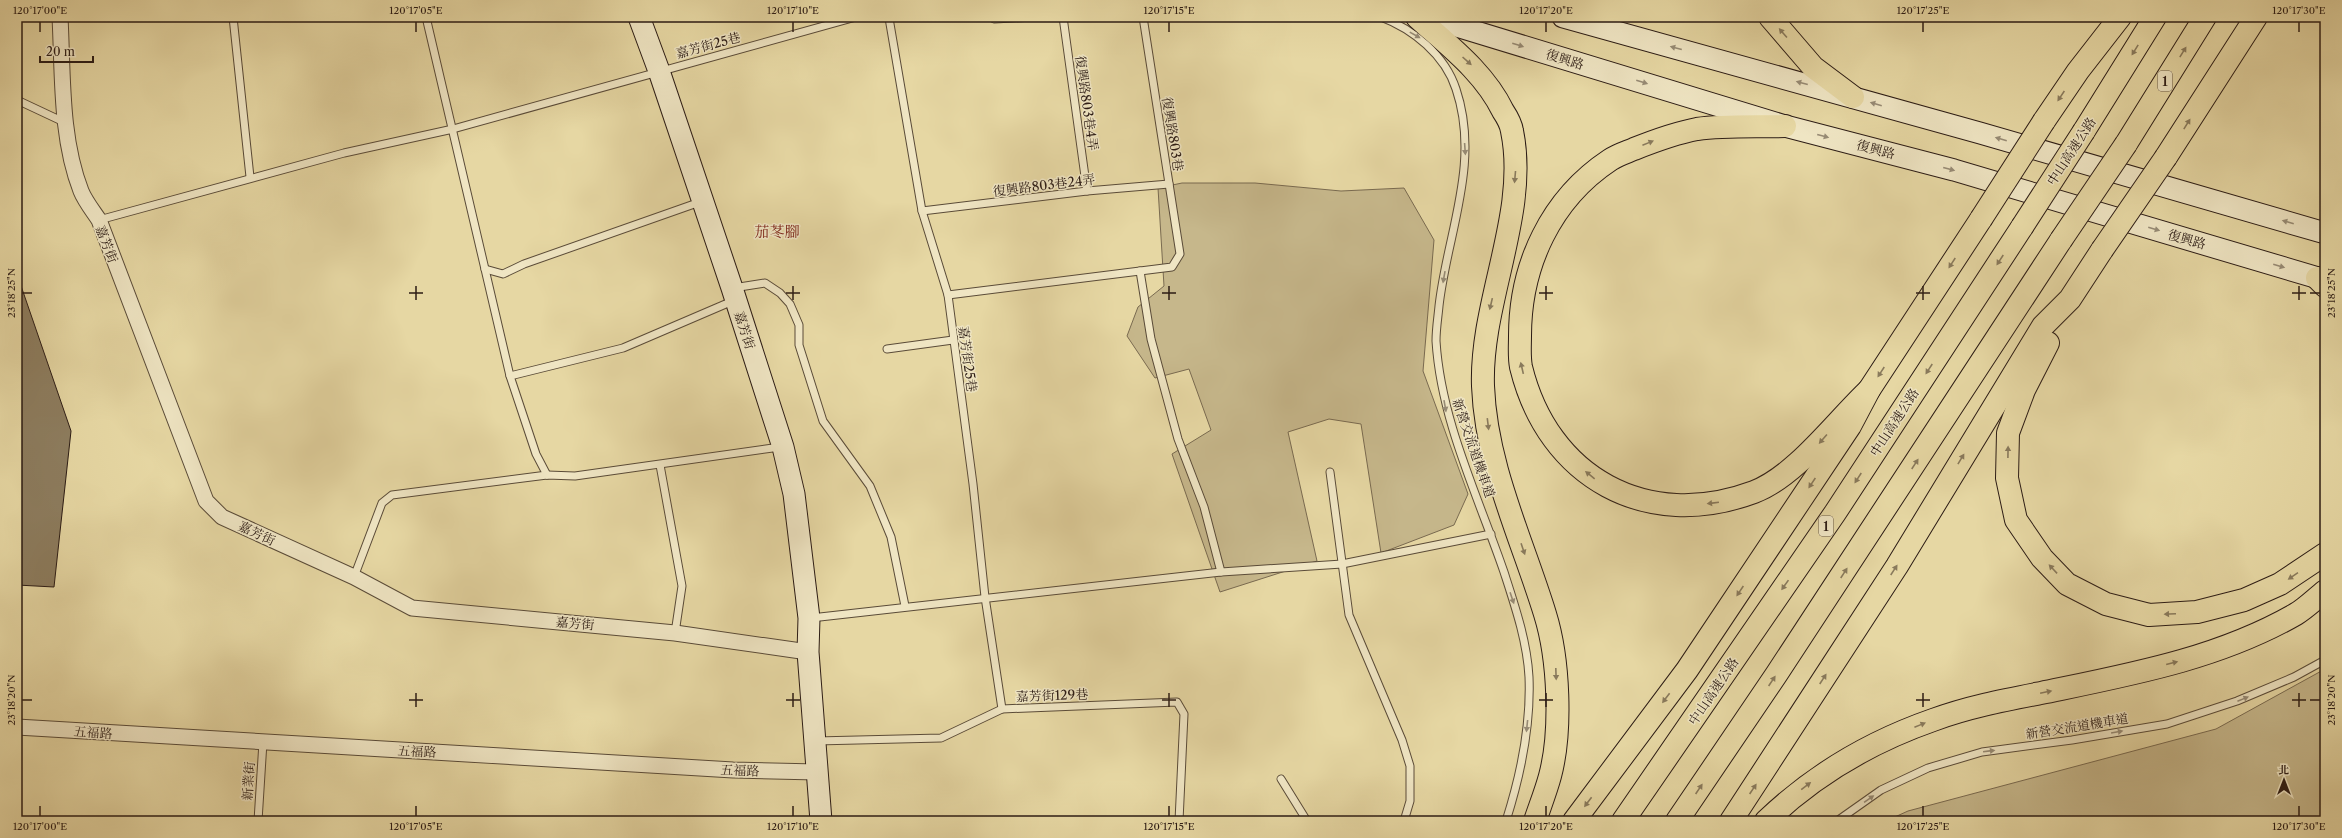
<svg xmlns="http://www.w3.org/2000/svg" width="2342" height="838" viewBox="0 0 2342 838" font-family="'Libre Caslon Text','Noto Serif TC',serif">
  <rect width="100%" height="100%" fill="#e6d7a3"/>
  <filter id="stains"><feTurbulence type="fractalNoise" baseFrequency=".005" numOctaves="4"/><feColorMatrix values="0 0 0 0 .2 0 0 0 0 .09 0 0 0 0 .02 0 0 0 .5 -.17"/></filter>
  <radialGradient id="worn" r=".72"><stop offset=".6" stop-color="#630" stop-opacity="0"/><stop offset="1" stop-color="#630" stop-opacity=".3"/></radialGradient>
  <g fill="#c6b78b" stroke="#796a50">
    <path d="M 1182,183 L 1255,183 L 1341,191 L 1404,188 L 1434,240 L 1423,371 L 1468,494 L 1454,525 L 1381,553 L 1361,424 L 1329,419 L 1288,432 L 1317,561 L 1220,592 L 1172,454 L 1211,430 L 1189,369 L 1155,378 L 1127,336 L 1138,307 L 1164,286 L 1158,188 Z"/>
    <path d="M 2325,669 L 2325,821 L 1886,821 L 1908,811 L 2216,729 Z"/>
  </g>
  <path fill="#8d7d5f" stroke="#2c1c15" d="M 17,280 L 19,280 L 71,431 L 54,587 L 17,585 Z"/>
  <g fill="none" stroke-linecap="round" stroke-linejoin="round">
    <g stroke="#5a4b38" stroke-width="9">
      <g id="lane">
        <path d="M 233,17 L 250,177"/>
        <path d="M 426,17 L 510,376 L 536,454 L 547,475"/>
        <path d="M 887,17 L 889,18 L 922,211 L 948,295 L 973,484 L 985,597 L 1002,709"/>
        <path d="M 1063,17 L 1087,191"/>
        <path d="M 1381,17 C 1413,29 1445,55 1456,89 C 1481,163 1447,234 1439,306 C 1438,317 1436,329 1436,341 C 1441,421 1478,496 1504,572 C 1515,606 1527,641 1529,677 C 1531,726 1521,774 1506,821"/>
        <path d="M 994,19 L 1033,17"/>
        <path d="M 17,100 L 66,123"/>
        <path d="M 922,211 L 1087,191 L 1169,184"/>
        <path d="M 99,220 L 344,153 L 453,129 L 856,17"/>
        <path d="M 485,269 L 503,274 L 524,264 L 700,202"/>
        <path d="M 1140,271 L 1151,339 L 1178,439 L 1204,507 L 1221,572"/>
        <path d="M 733,288 L 765,283 L 780,293 L 790,304 L 799,325 L 799,345 L 823,421 L 870,486 L 891,537 L 905,606"/>
        <path d="M 948,295 L 1172,267 L 1180,254 L 1143,17"/>
        <path d="M 887,349 L 953,340"/>
        <path d="M 510,376 L 623,348 L 735,300"/>
        <path d="M 660,465 L 682,586 L 675,633"/>
        <path d="M 1330,472 L 1349,615 L 1402,740 L 1410,766 L 1410,801 L 1404,821"/>
        <path d="M 354,577 L 382,503 L 392,495 L 547,475 L 575,476 L 780,447"/>
        <path d="M 811,618 L 1221,572 L 1342,564 L 1491,534"/>
        <path d="M 816,741 L 941,738 L 1002,709 L 1177,702 L 1184,714 L 1179,821"/>
        <path d="M 1281,779 L 1307,821"/>
        <path d="M 258,821 L 263,742"/>
        <path d="M 1837,821 L 1881,790 L 1928,768 L 1982,752 L 2072,740 L 2167,724 L 2237,701 L 2294,677 L 2325,660"/>
      </g>
    </g>
    <g stroke="#5a4b38" stroke-width="17">
      <g id="street">
        <path d="M 60,17 C 63,74 60,137 81,191 C 85,201 93,211 99,220 L 206,501 L 222,517 L 354,577 L 412,608 L 675,633 L 808,652"/>
        <path d="M 17,727 L 733,770 L 817,772"/>
      </g>
    </g>
    <g stroke="#2c1c15" stroke-width="23">
      <g id="secondary">
        <path d="M 639,17 L 659,71 L 732,288 L 783,447 L 794,494 L 809,618 L 808,652 L 821,821"/>
        <path d="M 1427,17 L 1785,126 L 1954,170 L 2325,280"/>
        <path d="M 1563,17 L 1980,133 L 2325,233"/>
      </g>
    </g>
    <g stroke="#2c1c15" stroke-width="24">
      <g id="highway">
        <path d="M 1417,17 C 1449,46 1484,72 1503,111 C 1507,117 1511,124 1512,131 C 1529,213 1480,302 1483,386 C 1486,466 1522,539 1545,614 C 1559,659 1562,731 1550,776 C 1546,791 1540,806 1535,821"/>
        <path d="M 1770,17 L 1813,67 L 1853,97"/>
        <path d="M 2044,121 L 2078,71 L 2120,17"/>
        <path d="M 1785,126 C 1757,127 1726,125 1697,129 C 1676,133 1654,141 1634,149 C 1627,152 1617,155 1610,160 C 1551,199 1520,265 1520,336 C 1520,346 1519,357 1521,367 C 1548,478 1647,532 1754,492 C 1796,476 1836,421 1869,390"/>
        <path d="M 2084,131 L 2155,17"/>
        <path d="M 2126,144 L 2205,17"/>
        <path d="M 2166,157 L 2256,17"/>
        <path d="M 2317,278 L 2325,286"/>
        <path d="M 2048,343 L 2024,390 L 2008,433 L 2007,478 L 2016,520 L 2042,558 L 2067,584 L 2106,604 L 2149,615 L 2197,612 L 2244,600 L 2280,584 L 2325,554"/>
        <path d="M 1574,821 L 1687,670 L 1850,426 L 1869,390 L 1981,219"/>
        <path d="M 1623,821 L 1835,513 L 2022,227"/>
        <path d="M 1677,821 L 1776,675 L 2061,240"/>
        <path d="M 1731,821 L 1897,566 L 2043,326 L 2070,299 L 2102,250"/>
        <path d="M 1766,821 C 1814,775 1870,742 1933,720 C 1968,707 2005,700 2041,693 C 2128,675 2218,659 2296,614 C 2306,608 2315,599 2325,591"/>
      </g>
    </g>
    <use href="#lane" stroke="#efe5c3" stroke-width="7"/>
    <use href="#street" stroke="#efe5c3" stroke-width="15"/>
    <use href="#secondary" stroke="#efe5c3" stroke-width="21"/>
    <use href="#highway" stroke="#e6d7a3" stroke-width="22"/>
    <g stroke="#2c1c15" stroke-width="24" stroke-linecap="butt">
      <g id="highway-bridge">
        <path d="M 1981,219 L 2044,121"/>
        <path d="M 2022,227 L 2084,131"/>
        <path d="M 2061,240 L 2126,144"/>
        <path d="M 2102,250 L 2166,157"/>
      </g>
    </g>
    <use href="#highway-bridge" stroke="#e6d7a3" stroke-width="22"/>
  </g>
  <defs><path id="oneway-solid" d="M-6-.8H1V-3.2L6.5 0L1 3.2V.8H-6Z"/></defs>
  <g fill="#897a5c">
    <use href="#oneway-solid" transform="translate(1783 33) rotate(-131)"/>
    <use href="#oneway-solid" transform="translate(2135 50) rotate(122)"/>
    <use href="#oneway-solid" transform="translate(2183 52) rotate(-58)"/>
    <use href="#oneway-solid" transform="translate(1467 61) rotate(42)"/>
    <use href="#oneway-solid" transform="translate(2061 96) rotate(124)"/>
    <use href="#oneway-solid" transform="translate(2187 124) rotate(-58)"/>
    <use href="#oneway-solid" transform="translate(1648 143) rotate(-22)"/>
    <use href="#oneway-solid" transform="translate(1515 177) rotate(95)"/>
    <use href="#oneway-solid" transform="translate(2000 260) rotate(123)"/>
    <use href="#oneway-solid" transform="translate(1952 263) rotate(123)"/>
    <use href="#oneway-solid" transform="translate(1491 304) rotate(103)"/>
    <use href="#oneway-solid" transform="translate(1522 368) rotate(-103)"/>
    <use href="#oneway-solid" transform="translate(1929 369) rotate(123)"/>
    <use href="#oneway-solid" transform="translate(1881 372) rotate(123)"/>
    <use href="#oneway-solid" transform="translate(1488 424) rotate(83)"/>
    <use href="#oneway-solid" transform="translate(1823 439) rotate(131)"/>
    <use href="#oneway-solid" transform="translate(2008 452) rotate(-89)"/>
    <use href="#oneway-solid" transform="translate(1961 459) rotate(-59)"/>
    <use href="#oneway-solid" transform="translate(1915 464) rotate(-57)"/>
    <use href="#oneway-solid" transform="translate(1590 475) rotate(-141)"/>
    <use href="#oneway-solid" transform="translate(1858 478) rotate(123)"/>
    <use href="#oneway-solid" transform="translate(1812 483) rotate(124)"/>
    <use href="#oneway-solid" transform="translate(1713 503) rotate(173)"/>
    <use href="#oneway-solid" transform="translate(1523 549) rotate(71)"/>
    <use href="#oneway-solid" transform="translate(2053 569) rotate(-133)"/>
    <use href="#oneway-solid" transform="translate(1894 570) rotate(-57)"/>
    <use href="#oneway-solid" transform="translate(1844 573) rotate(-57)"/>
    <use href="#oneway-solid" transform="translate(2293 576) rotate(146)"/>
    <use href="#oneway-solid" transform="translate(1785 585) rotate(125)"/>
    <use href="#oneway-solid" transform="translate(1740 591) rotate(124)"/>
    <use href="#oneway-solid" transform="translate(2170 614) rotate(177)"/>
    <use href="#oneway-solid" transform="translate(2172 663) rotate(-14)"/>
    <use href="#oneway-solid" transform="translate(1556 674) rotate(88)"/>
    <use href="#oneway-solid" transform="translate(1823 679) rotate(-57)"/>
    <use href="#oneway-solid" transform="translate(1772 681) rotate(-56)"/>
    <use href="#oneway-solid" transform="translate(2046 692) rotate(-12)"/>
    <use href="#oneway-solid" transform="translate(1666 698) rotate(127)"/>
    <use href="#oneway-solid" transform="translate(1920 725) rotate(-22)"/>
    <use href="#oneway-solid" transform="translate(1806 786) rotate(-37)"/>
    <use href="#oneway-solid" transform="translate(1699 789) rotate(-56)"/>
    <use href="#oneway-solid" transform="translate(1753 789) rotate(-56)"/>
    <use href="#oneway-solid" transform="translate(1588 802) rotate(127)"/>
  </g>
  <g fill="#978b75">
    <use href="#oneway-solid" transform="translate(1415 35) rotate(29)"/>
    <use href="#oneway-solid" transform="translate(1518 45) rotate(17)"/>
    <use href="#oneway-solid" transform="translate(1676 48) rotate(-165)"/>
    <use href="#oneway-solid" transform="translate(1642 82) rotate(17)"/>
    <use href="#oneway-solid" transform="translate(1802 83) rotate(-165)"/>
    <use href="#oneway-solid" transform="translate(1876 104) rotate(-164)"/>
    <use href="#oneway-solid" transform="translate(1823 136) rotate(15)"/>
    <use href="#oneway-solid" transform="translate(2001 139) rotate(-164)"/>
    <use href="#oneway-solid" transform="translate(1465 149) rotate(86)"/>
    <use href="#oneway-solid" transform="translate(1949 169) rotate(15)"/>
    <use href="#oneway-solid" transform="translate(2288 222) rotate(-164)"/>
    <use href="#oneway-solid" transform="translate(2154 229) rotate(16)"/>
    <use href="#oneway-solid" transform="translate(2279 266) rotate(16)"/>
    <use href="#oneway-solid" transform="translate(1444 277) rotate(100)"/>
    <use href="#oneway-solid" transform="translate(1445 406) rotate(80)"/>
    <use href="#oneway-solid" transform="translate(1512 598) rotate(71)"/>
    <use href="#oneway-solid" transform="translate(2243 699) rotate(-22)"/>
    <use href="#oneway-solid" transform="translate(1527 726) rotate(96)"/>
    <use href="#oneway-solid" transform="translate(2117 732) rotate(-10)"/>
    <use href="#oneway-solid" transform="translate(1989 751) rotate(-7)"/>
    <use href="#oneway-solid" transform="translate(1869 799) rotate(-35)"/>
  </g>
  <path fill="none" stroke="#2c1c15" stroke-width="1.5" d="M 40,22 L 40,32M 416,22 L 416,32M 793,22 L 793,32M 1169,22 L 1169,32M 1546,22 L 1546,32M 1923,22 L 1923,32M 2299,22 L 2299,32M 416,286 L 416,300M 793,286 L 793,300M 1169,286 L 1169,300M 1546,286 L 1546,300M 1923,286 L 1923,300M 2299,286 L 2299,300M 22,293 L 32,293M 409,293 L 423,293M 786,293 L 800,293M 1162,293 L 1176,293M 1539,293 L 1553,293M 1916,293 L 1930,293M 2292,293 L 2306,293M 2310,293 L 2320,293M 416,693 L 416,707M 793,693 L 793,707M 1169,693 L 1169,707M 1546,693 L 1546,707M 1923,693 L 1923,707M 2299,693 L 2299,707M 22,700 L 32,700M 409,700 L 423,700M 786,700 L 800,700M 1162,700 L 1176,700M 1539,700 L 1553,700M 1916,700 L 1930,700M 2292,700 L 2306,700M 2310,700 L 2320,700M 40,806 L 40,816M 416,806 L 416,816M 793,806 L 793,816M 1169,806 L 1169,816M 1546,806 L 1546,816M 1923,806 L 1923,816M 2299,806 L 2299,816"/>
  <g text-anchor="middle" dominant-baseline="central" stroke-width="3" stroke-linejoin="round" paint-order="stroke">
    <g fill="#efe5c3" stroke="#665849" stroke-width="1">
      <rect x="2158" y="71" width="14" height="20" rx="3"/>
      <rect x="1819" y="516" width="14" height="20" rx="3"/>
    </g>
    <g font-size="12" font-weight="bold" fill="#2c1c15">
      <text x="2165" y="81">1</text>
      <text x="1826" y="526">1</text>
    </g>
    <g font-size="13" fill="#2c1c15" stroke="#efe5c3">
      <text transform="translate(708 45) rotate(-15)">嘉芳街25巷</text>
      <text transform="translate(1565 59) rotate(17)">復興路</text>
      <text transform="translate(1087 103) rotate(82)">復興路803巷4弄</text>
      <text transform="translate(1173 134) rotate(81)">復興路803巷</text>
      <text transform="translate(1876 149) rotate(15)">復興路</text>
      <text transform="translate(2071 151) rotate(-57)">中山高速公路</text>
      <text transform="translate(1044 185) rotate(-7)">復興路803巷24弄</text>
      <text transform="translate(2187 239) rotate(16)">復興路</text>
      <text transform="translate(107 244) rotate(69)">嘉芳街</text>
      <text transform="translate(745 330) rotate(72)">嘉芳街</text>
      <text transform="translate(968 359) rotate(82)">嘉芳街25巷</text>
      <text transform="translate(1894 422) rotate(-57)">中山高速公路</text>
      <text transform="translate(1474 448) rotate(71)">新營交流道機車道</text>
      <text transform="translate(257 533) rotate(25)">嘉芳街</text>
      <text transform="translate(575 623) rotate(5)">嘉芳街</text>
      <text transform="translate(1713 691) rotate(-56)">中山高速公路</text>
      <text transform="translate(1052 695) rotate(-2)">嘉芳街129巷</text>
      <text transform="translate(2077 726) rotate(-9)">新營交流道機車道</text>
      <text transform="translate(93 732) rotate(4)">五福路</text>
      <text transform="translate(417 751) rotate(3)">五福路</text>
      <text transform="translate(740 770) rotate(2)">五福路</text>
      <text transform="translate(248 781) rotate(-86)">新業街</text>
    </g>
    <g font-size="15" fill="#7a1f14" stroke="#efe5c3">
      <text x="777" y="231">茄苳腳</text>
    </g>
  </g>
  <rect width="2342" height="838" fill="none" stroke="#e6d7a3" stroke-width="44"/>
  <g transform="translate(2284 780)" stroke="#efe5c3" stroke-width="3" paint-order="stroke">
  <path d="M0-3L7 15L0 10L-7 15Z" fill="#2c1c15"/>
  <text y="-6" font-size="11" font-weight="bold" text-anchor="middle" fill="#2c1c15">北</text>
  </g>
  <path d="M40 56v6h53v-6" fill="none" stroke="#2c1c15" stroke-width="2"/>
  <text x="46" y="56" font-size="12" fill="#2c1c15" stroke="#efe5c3" stroke-width="3" paint-order="stroke">20 m</text>
  <rect x="22" y="22" width="2298" height="794" fill="none" stroke="#2c1c15" stroke-width="1.5"/>
  <g font-size="10" text-anchor="middle" fill="#2c1c15">
    <text x="40" y="14">120°17'00"E</text>
    <text x="416" y="14">120°17'05"E</text>
    <text x="793" y="14">120°17'10"E</text>
    <text x="1169" y="14">120°17'15"E</text>
    <text x="1546" y="14">120°17'20"E</text>
    <text x="1923" y="14">120°17'25"E</text>
    <text x="2299" y="14">120°17'30"E</text>
    <text transform="translate(11 293) rotate(-90)" y="4">23°18'25"N</text>
    <text transform="translate(2331 293) rotate(-90)" y="4">23°18'25"N</text>
    <text transform="translate(11 700) rotate(-90)" y="4">23°18'20"N</text>
    <text transform="translate(2331 700) rotate(-90)" y="4">23°18'20"N</text>
    <text x="40" y="830">120°17'00"E</text>
    <text x="416" y="830">120°17'05"E</text>
    <text x="793" y="830">120°17'10"E</text>
    <text x="1169" y="830">120°17'15"E</text>
    <text x="1546" y="830">120°17'20"E</text>
    <text x="1923" y="830">120°17'25"E</text>
    <text x="2299" y="830">120°17'30"E</text>
  </g>
  <rect width="100%" height="100%" filter="url(#stains)"/>
  <rect width="100%" height="100%" fill="url(#worn)"/>
</svg>
